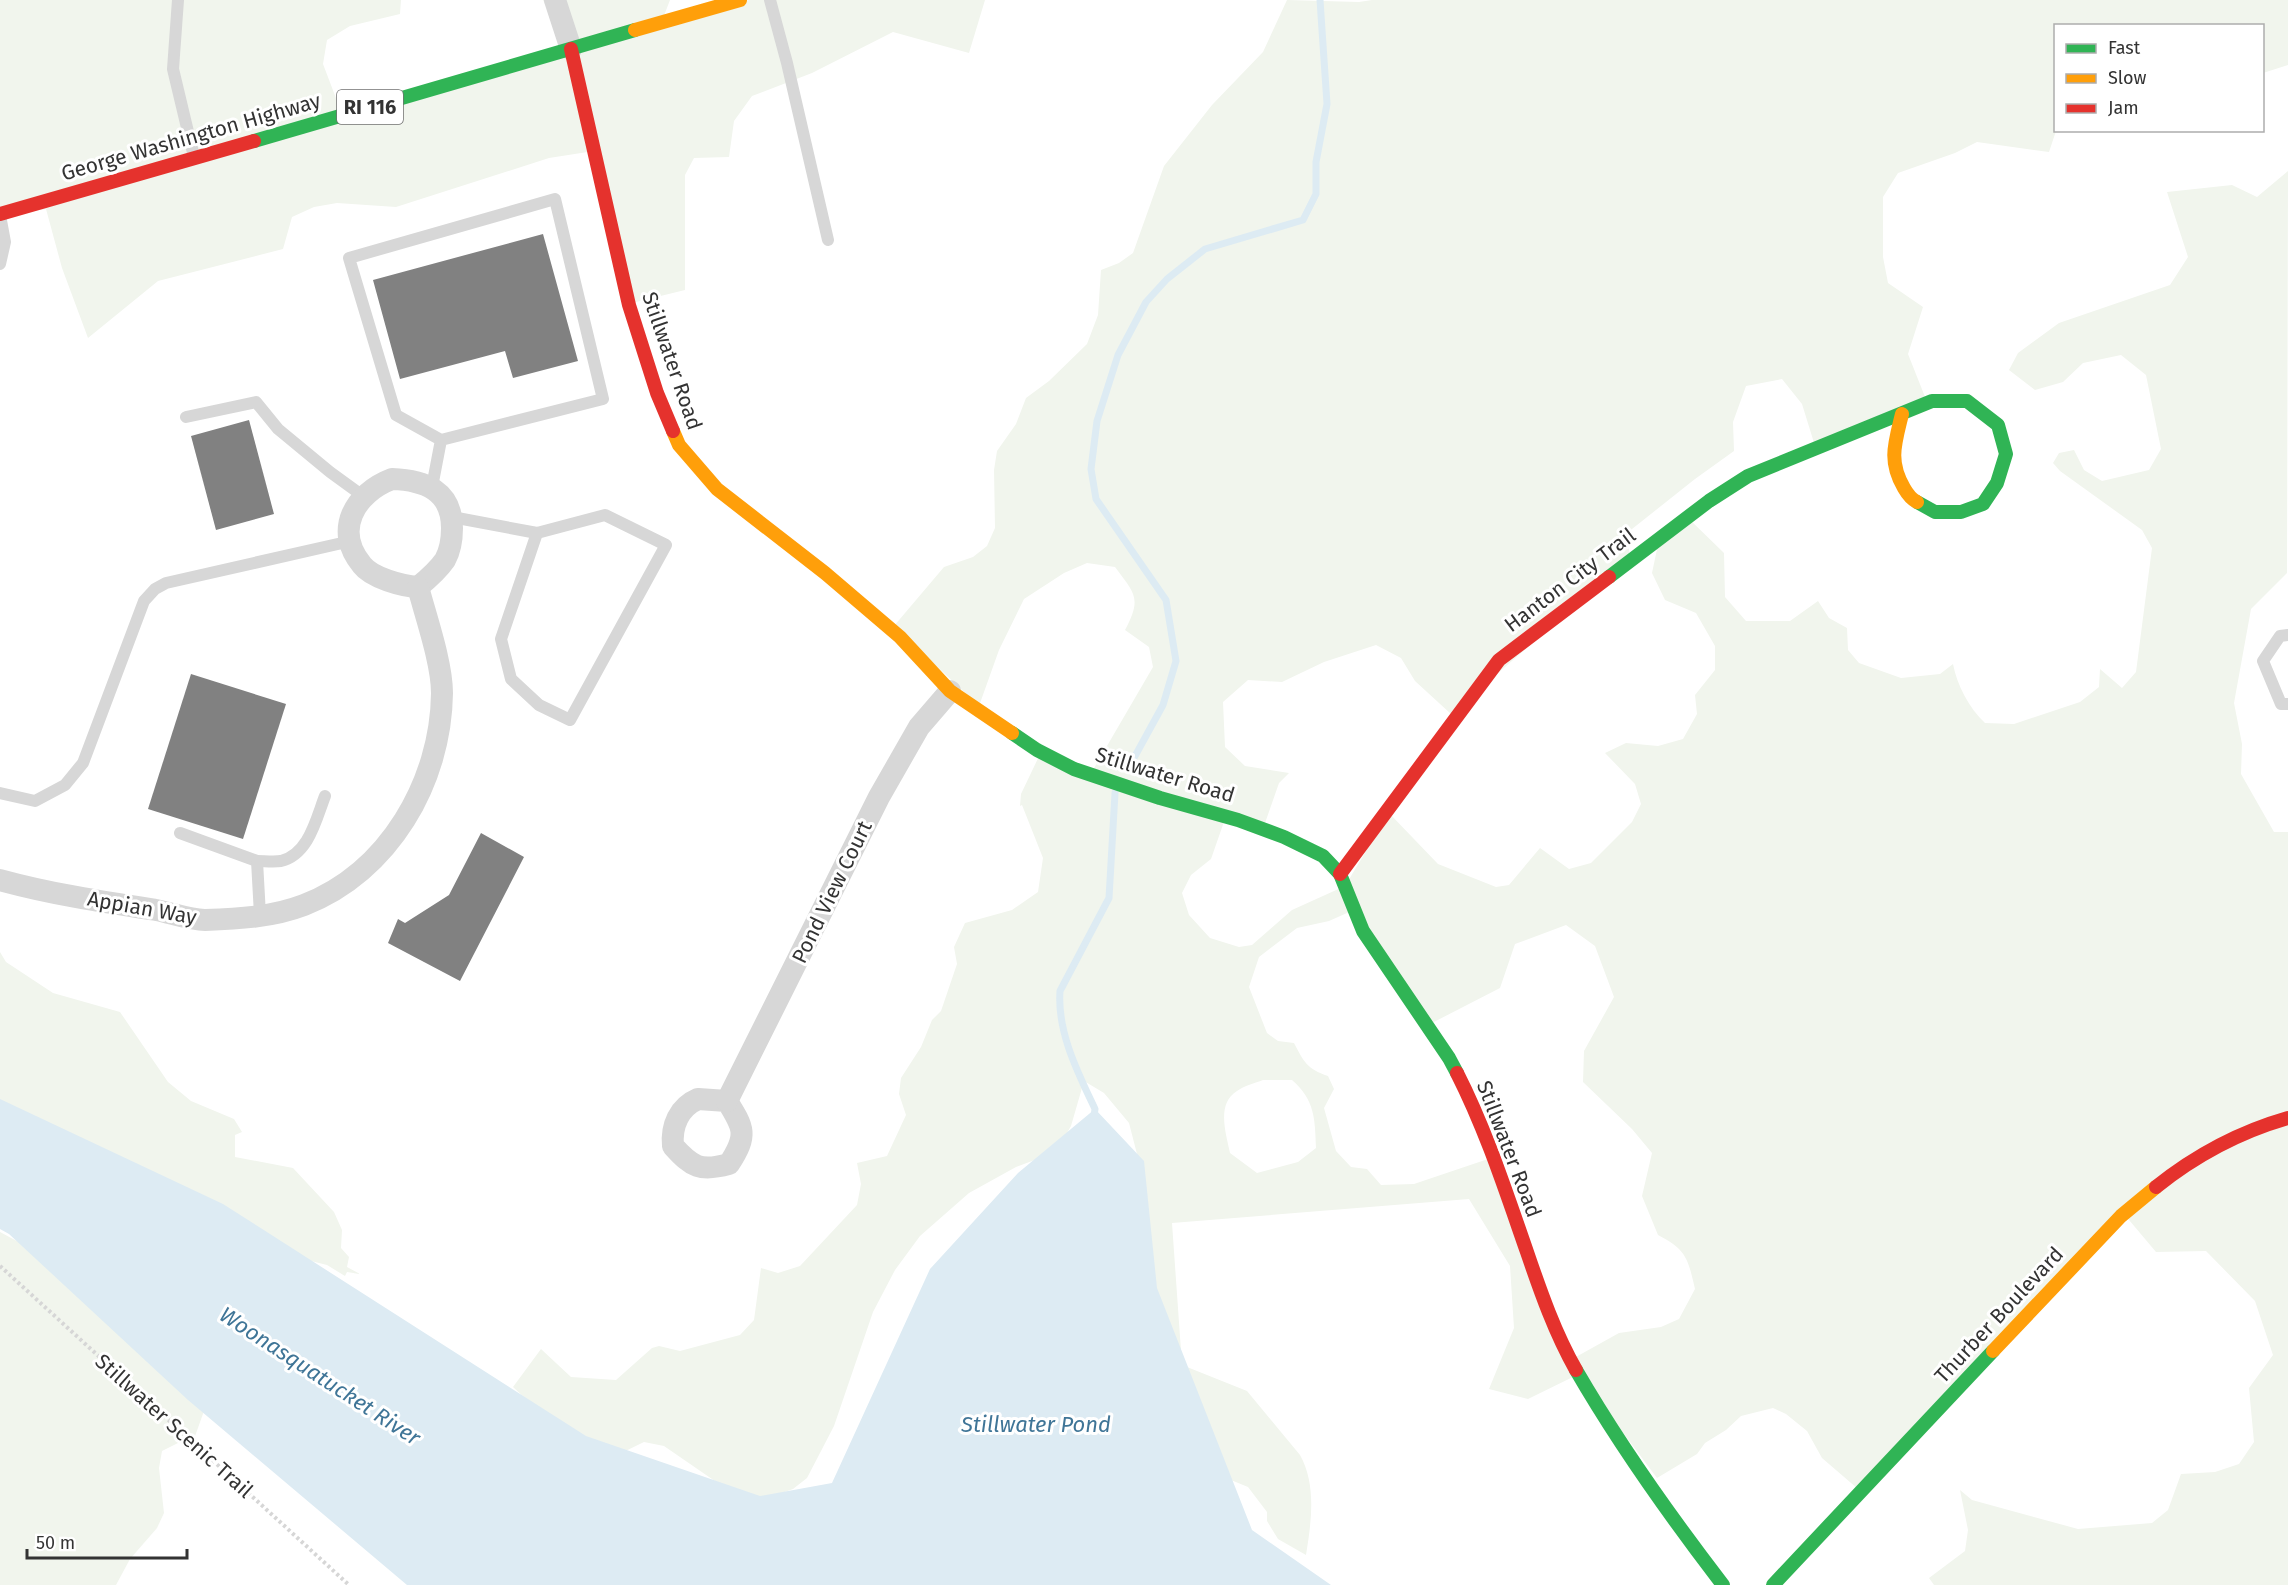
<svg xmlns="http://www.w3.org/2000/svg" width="2288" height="1585" viewBox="0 0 2288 1585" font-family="'Fira Sans',sans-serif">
  <rect width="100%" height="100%" fill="#fff"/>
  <g fill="#f1f5ed" fill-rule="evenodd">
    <path d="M 0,0 L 401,0 L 400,14 L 350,26 L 327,40 L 323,64 L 342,114 L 569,51 L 543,0 L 670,0 L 660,26 L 749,0 L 985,0 L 969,53 L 893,32 L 812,73 L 752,96 L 734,121 L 729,157 L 694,158 L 685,175 L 685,290 L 632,303 L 594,151 L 549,158 L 396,207 L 337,203 L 314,207 L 292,217 L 283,249 L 158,281 L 88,338 L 62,268 L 46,209 L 0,216 Z"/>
    <path d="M 1287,0 L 1359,2 L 1372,0 L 2288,0 L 2288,65 L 2263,73 L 2262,26 L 2056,26 L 2056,131 L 2049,152 L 1977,142 L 1955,153 L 1898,173 L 1883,197 L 1883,257 L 1888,283 L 1923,307 L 1908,354 L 1929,407 L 1815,446 L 1802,404 L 1782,379 L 1746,386 L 1733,422 L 1734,451 L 1695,479 L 1627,533 L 1630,558 L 1451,714 L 1415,681 L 1401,658 L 1376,645 L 1324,662 L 1282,682 L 1248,680 L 1223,702 L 1225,747 L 1245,766 L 1289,773 L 1279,783 L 1264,826 L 1226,816 L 1211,859 L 1191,875 L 1182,893 L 1189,915 L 1210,938 L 1239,947 L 1252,945 L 1292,910 L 1345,886 L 1389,813 L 1438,864 L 1496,887 L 1509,885 L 1540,848 L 1569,869 L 1591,863 L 1632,822 L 1641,804 L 1635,784 L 1605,753 L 1626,743 L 1658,746 L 1683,739 L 1697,714 L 1695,695 L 1715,670 L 1715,646 L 1696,613 L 1665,600 L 1652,573 L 1660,535 L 1686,516 L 1724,553 L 1725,597 L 1746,621 L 1790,621 L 1818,601 L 1829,618 L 1847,628 L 1848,650 L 1859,663 L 1901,678 L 1940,674 L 1953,664 C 1957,685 1969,708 1985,723 L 2014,724 L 2080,702 L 2099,687 L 2100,669 L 2122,688 L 2136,672 L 2152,548 L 2142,530 L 2060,471 L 2053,463 L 2059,453 L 2074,450 L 2084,470 L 2102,481 L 2149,470 L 2161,449 L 2146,375 L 2121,355 L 2083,363 L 2063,382 L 2035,390 L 2009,370 L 2018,353 L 2059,323 L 2170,285 L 2188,257 L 2167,192 L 2232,185 L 2257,197 L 2288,171 L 2287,573 L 2251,609 L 2234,703 L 2242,744 L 2241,774 L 2274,832 L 2288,832 L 2288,1585 L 1934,1585 L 1929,1578 L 1965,1551 L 1968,1530 L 1960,1490 L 1972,1500 L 2078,1529 L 2152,1523 L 2168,1510 L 2181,1474 L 2215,1472 L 2239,1464 L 2254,1442 L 2249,1388 L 2273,1355 L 2255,1301 L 2206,1251 L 2156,1252 L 2124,1214 L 1858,1489 L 1822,1458 L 1807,1431 L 1786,1414 L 1773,1408 L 1741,1416 L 1726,1430 L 1705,1443 L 1697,1454 L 1657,1478 L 1579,1374 L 1528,1399 L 1489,1389 L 1514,1328 L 1510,1266 L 1469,1199 L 1172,1223 L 1182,1365 L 1247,1391 L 1300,1455 C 1317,1485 1311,1524 1306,1555 L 1278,1539 L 1267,1521 L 1267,1512 L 1248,1487 L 1204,1469 L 1145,1356 L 1137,1154 L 1129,1123 L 1104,1093 L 1084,1081 L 1071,1126 L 1056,1152 L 1016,1167 L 969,1193 L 920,1236 L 895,1270 L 873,1312 L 834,1426 L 807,1478 L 793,1489 L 765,1499 L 725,1488 L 664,1446 L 644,1442 L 605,1461 L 583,1452 L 513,1387 L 541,1349 L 571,1377 L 616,1380 L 652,1348 L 659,1346 L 680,1351 L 740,1335 L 754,1320 L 761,1268 L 778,1273 L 800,1266 L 857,1205 L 861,1184 L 857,1163 L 887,1156 L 906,1115 L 899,1094 L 901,1078 L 921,1047 L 932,1020 L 941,1011 L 957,964 L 954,947 L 965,923 L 1012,910 L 1038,892 L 1043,858 L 1022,805 L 1020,806 L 1021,794 L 1042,750 L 1093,770 L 1153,667 L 1149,647 L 1125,630 C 1142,598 1135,594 1115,567 L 1087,563 L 1064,573 L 1024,599 L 999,650 L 979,706 L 894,626 L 944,567 L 973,557 L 987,546 L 995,528 L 994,470 L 997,451 L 1016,424 L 1026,398 L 1049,381 L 1087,344 L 1098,315 L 1101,270 L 1119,263 L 1133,253 L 1164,166 L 1212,105 L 1263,52 ZM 1356,909 L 1430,1024 L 1500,988 L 1515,944 L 1566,925 L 1595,946 L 1614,997 L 1584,1051 L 1583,1082 L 1632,1129 L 1652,1153 L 1642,1196 L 1658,1235 C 1687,1250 1688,1259 1695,1289 L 1679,1319 L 1661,1327 L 1619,1333 L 1574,1358 L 1494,1157 L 1414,1184 L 1381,1185 L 1367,1169 L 1351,1167 L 1336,1151 L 1324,1108 L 1334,1089 L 1328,1076 C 1307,1069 1304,1062 1294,1043 L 1278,1041 L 1267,1033 L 1249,987 L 1259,957 L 1297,928 L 1329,921 ZM 1263,1080 L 1292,1080 C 1315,1100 1315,1119 1316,1148 L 1298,1162 L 1257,1173 L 1230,1153 C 1226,1133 1216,1104 1237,1091 C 1244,1086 1255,1083 1263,1080 Z"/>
    <path d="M 0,952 L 6,962 L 53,993 L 120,1012 L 168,1082 L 191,1101 L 234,1119 L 242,1132 L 235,1135 L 235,1157 L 293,1168 L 334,1212 L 342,1230 L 341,1248 L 349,1257 L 347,1267 L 360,1274 L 347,1272 L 345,1276 L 327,1265 L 299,1258 L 0,1116 Z"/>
    <path d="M 0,1232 L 67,1268 L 204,1411 L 194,1439 L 184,1440 L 162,1451 L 159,1468 L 164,1513 L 157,1528 L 130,1559 L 116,1585 L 0,1585 Z"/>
  </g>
  <path fill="#ddebf3" d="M 0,1099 L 223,1204 L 586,1436 L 760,1496 L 832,1483 L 930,1269 L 1018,1173 L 1095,1109 L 1144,1161 L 1157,1288 L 1252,1530 L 1331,1585 L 407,1585 L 188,1400 L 9,1234 L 0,1229 Z"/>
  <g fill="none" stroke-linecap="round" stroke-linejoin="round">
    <g stroke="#ddebf3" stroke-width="7">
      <path d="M 1129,767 L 1163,705 L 1176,661 L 1166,600 L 1096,499 L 1091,469 L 1097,421 L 1118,355 L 1146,302 L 1167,279 L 1205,249 L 1303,220 L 1316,194 L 1316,162 L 1327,104 L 1320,0"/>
      <path d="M 1094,1116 L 1095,1109 C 1078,1073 1057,1032 1060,991 L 1109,898 L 1115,793"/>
    </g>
  </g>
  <g fill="#818181">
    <path d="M 543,234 L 578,361 L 513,378 L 505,351 L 400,379 L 373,280 Z"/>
    <path d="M 249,420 L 274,514 L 216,530 L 191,436 Z"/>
    <path d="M 191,674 L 286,704 L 243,839 L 148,809 Z"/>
    <path d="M 481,833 L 524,857 L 460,981 L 388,943 L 398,919 L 405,923 L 449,895 Z"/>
  </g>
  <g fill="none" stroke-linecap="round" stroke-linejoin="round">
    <path stroke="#d6d6d6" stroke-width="4" stroke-dasharray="3 3" stroke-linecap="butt" d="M 0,1266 L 349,1585"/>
    <g stroke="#d7d7d7" stroke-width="12">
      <path d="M 178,0 L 173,69 L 194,157"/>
      <path d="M 770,0 L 787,63 L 828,240"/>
      <path d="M 0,264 L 5,242 L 0,215"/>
      <path d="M 186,417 L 256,402 L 278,429 L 330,472 L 363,496"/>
      <path d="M 432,487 L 441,440 L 603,399 L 555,199 L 349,258 L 396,415 L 441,440"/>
      <path d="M 452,517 L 537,533 L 501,639 L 511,679 L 539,705 L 570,720 L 666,545 L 605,515 L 537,533"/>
      <path d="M 2288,635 L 2280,636 L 2263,661 L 2281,704 L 2288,704"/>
      <path d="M 0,793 L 35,801 L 65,785 L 83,763 L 144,601 L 155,589 L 166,583 L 351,541"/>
      <path d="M 180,833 L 257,861 L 260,915"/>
      <path d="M 257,861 C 264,861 274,862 281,861 C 309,854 316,819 325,796"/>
    </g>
    <g stroke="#d7d7d7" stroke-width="22">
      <path d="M 555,0 L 571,49"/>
      <path d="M 392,479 C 425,480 452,491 452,528 C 452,539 450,551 445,560 C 438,570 428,579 418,587 C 402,586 372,578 362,565 C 333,530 355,493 392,479 Z"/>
      <path d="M 0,880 C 51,894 104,902 156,910 C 172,913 189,920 205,920 C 238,919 273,917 304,905 C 389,872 441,782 442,693 C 442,663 426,617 418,587"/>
      <path d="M 698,1099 L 727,1101 C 744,1128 748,1135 729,1164 C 700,1172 692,1167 673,1146 C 671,1126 679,1107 698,1099 Z"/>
      <path d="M 727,1101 L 879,797 L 919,727 L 950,691"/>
    </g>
    <g stroke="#30b455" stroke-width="14">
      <path d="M 254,141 L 635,30"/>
      <path d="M 1609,577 L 1709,501 L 1748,476 L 1932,401 L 1967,401 L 1998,425 L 2006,454 L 1997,483 L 1983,504 L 1961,512 L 1935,512 L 1917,502"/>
      <path d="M 1012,733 L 1037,750 L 1074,769 L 1160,798 L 1238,820 L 1284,837 L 1323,856 L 1340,874 L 1363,931 L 1449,1058 L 1457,1073"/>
      <path d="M 1576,1370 C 1620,1446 1670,1516 1723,1585"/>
      <path d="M 1773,1585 L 1993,1351"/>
    </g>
    <g stroke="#ff9f0a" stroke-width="14">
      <path d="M 635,30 L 740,0"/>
      <path d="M 1902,414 C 1895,443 1888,461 1904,488 C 1908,495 1911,499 1917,502"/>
      <path d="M 673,431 L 679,445 L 717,489 L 825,573 L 900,637 L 950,691 L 1012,733"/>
      <path d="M 1993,1351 L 2121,1216 L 2156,1187"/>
    </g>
    <g stroke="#e5322d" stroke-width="14">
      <path d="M 571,49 L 629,305 L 657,393 L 673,431"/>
      <path d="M 0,214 L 254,141"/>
      <path d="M 1340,874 L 1499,660 L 1609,577"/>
      <path d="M 1457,1073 C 1486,1130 1506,1192 1527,1252 C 1541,1293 1555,1333 1576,1370"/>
      <path d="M 2156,1187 C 2196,1155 2239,1132 2288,1118"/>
    </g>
  </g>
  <g text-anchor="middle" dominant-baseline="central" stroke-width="6" stroke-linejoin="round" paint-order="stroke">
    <rect fill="#fff" stroke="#707070" stroke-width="1.5" x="337" y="90" width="66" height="34" rx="4.5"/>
    <g font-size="20" font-weight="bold" fill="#333">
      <text x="370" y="107">RI 116</text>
    </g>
    <g font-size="21" fill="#333" stroke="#fff">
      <text transform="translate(191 137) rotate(-16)">George Washington Highway</text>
      <text transform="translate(672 361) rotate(71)">Stillwater Road</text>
      <text transform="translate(1570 580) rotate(-37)">Hanton City Trail</text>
      <text transform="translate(1165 775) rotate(17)">Stillwater Road</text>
      <text transform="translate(832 892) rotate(-64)">Pond View Court</text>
      <text transform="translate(142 908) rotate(10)">Appian Way</text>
      <text transform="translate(1509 1149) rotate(69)">Stillwater Road</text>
      <text transform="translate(1999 1315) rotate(-47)">Thurber Boulevard</text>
      <text transform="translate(174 1426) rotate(42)">Stillwater Scenic Trail</text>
    </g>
    <g font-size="22" font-style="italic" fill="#3f7597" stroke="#fff">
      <text transform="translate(320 1376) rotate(33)">Woonasquatucket River</text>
      <text x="1036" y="1424">Stillwater Pond</text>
    </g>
  </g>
  <rect x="2054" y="24" width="210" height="108" fill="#ffffff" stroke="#adadad" stroke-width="1.5"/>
  <rect x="2066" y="44" width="30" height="9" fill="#30b455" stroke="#adadad" stroke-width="1.5"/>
  <text x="2108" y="54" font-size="18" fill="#333333">Fast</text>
  <rect x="2066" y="74" width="30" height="9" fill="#ff9f0a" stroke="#adadad" stroke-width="1.5"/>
  <text x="2108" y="84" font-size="18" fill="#333333">Slow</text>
  <rect x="2066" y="104" width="30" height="9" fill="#e5322d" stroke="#adadad" stroke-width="1.5"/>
  <text x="2108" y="114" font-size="18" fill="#333333">Jam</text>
  <path d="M27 1549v9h160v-9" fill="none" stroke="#333333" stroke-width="3"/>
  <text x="36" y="1549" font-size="18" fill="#333333" stroke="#ffffff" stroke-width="4.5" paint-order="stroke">50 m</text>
</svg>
